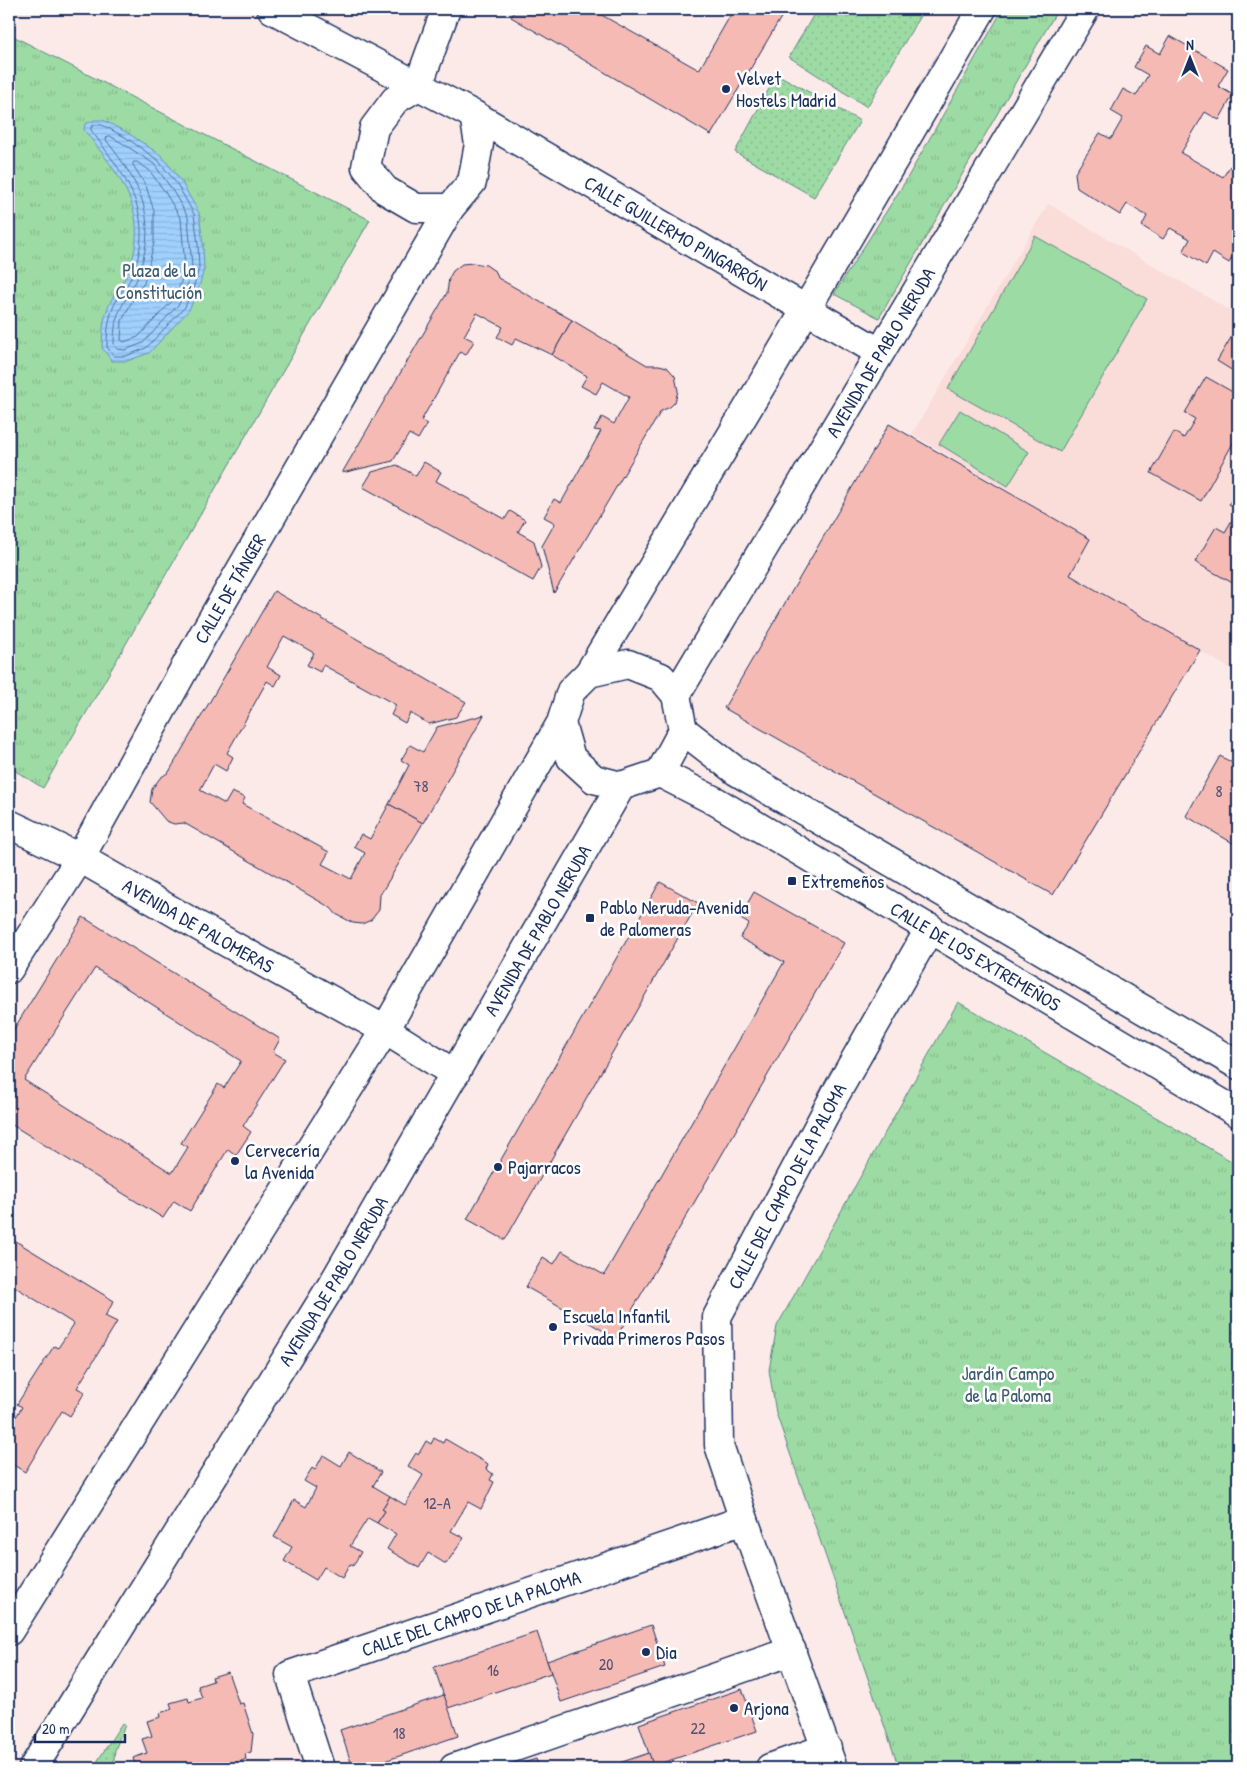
<svg xmlns="http://www.w3.org/2000/svg" width="1247" height="1777" viewBox="0 0 1247 1777" font-family="'Patrick Hand',sans-serif">
  <defs>
    <pattern id="grass-dots" width="8" height="8" patternUnits="userSpaceOnUse" patternTransform="scale(1.25)"><rect width="8" height="8" fill="#9ddba4"/><path d="M2 2h.1M6 6h.1" fill="none" stroke="#87bc90" stroke-width="1.8" stroke-linecap="round"/></pattern>
    <pattern id="park-tufts" width="24" height="20" patternUnits="userSpaceOnUse" patternTransform="scale(1.25)"><rect width="24" height="20" fill="#9ddba4"/><path d="M3 7l-1-3M5 7V3M7 7l1-3M15 17l-1-3M17 17v-4M19 17l1-3" fill="none" stroke="#87bc90"/></pattern>
    <pattern id="water-rules" width="6" height="5" patternUnits="userSpaceOnUse" patternTransform="scale(1.25)"><rect width="6" height="5" fill="#a0d1fd"/><path d="M0 2.5h6" fill="none" stroke="#89b4db"/></pattern>
  </defs>
  <rect width="100%" height="100%" fill="#fceae9"/>
  <filter id="ink" filterUnits="userSpaceOnUse"><feTurbulence type="fractalNoise" baseFrequency=".02" numOctaves="2"/><feDisplacementMap in="SourceGraphic" scale="10" xChannelSelector="R" yChannelSelector="G"/><feConvolveMatrix kernelMatrix="1 2 1 2 8 2 1 2 1" color-interpolation-filters="sRGB"/></filter>
  <g filter="url(#ink)">
    <path fill="#fadcd9" d="M 1048,204 L 1238,315 L 1238,673 L 1070,575 L 1090,539 L 912,434 Z"/>
    <g fill="url(#grass-dots)" stroke="#5c8581">
      <path d="M 817,9 L 924,9 L 867,107 L 789,57 Z"/>
      <path d="M 777,74 L 860,121 L 814,197 L 735,152 Z"/>
      <path d="M 122,1723 L 125,1725 L 115,1750 L 113,1768 L 93,1768 Z"/>
    </g>
    <g fill="url(#park-tufts)" stroke="#5c8581">
      <path d="M 1003,9 L 1058,9 L 879,318 L 834,294 L 905,182 Z"/>
      <path d="M 9,34 L 370,220 L 43,788 L 9,767 Z"/>
      <path d="M 958,1002 L 1238,1165 L 1238,1768 L 899,1768 L 776,1413 L 769,1370 L 777,1326 Z"/>
    </g>
    <g fill="#9ddba4" stroke="#5c8581">
      <path d="M 1035,236 L 1147,299 L 1060,452 L 948,389 Z"/>
      <path d="M 960,410 L 1029,452 L 1008,486 L 939,444 Z"/>
    </g>
    <path fill="url(#water-rules)" stroke="#6b90bd" d="M 95,120 L 103,120 L 128,133 L 162,156 L 181,181 L 199,213 L 203,244 L 204,269 L 198,291 L 189,310 L 149,353 L 127,361 L 112,361 L 102,348 C 103,327 102,317 113,297 C 117,289 124,282 127,274 C 153,213 120,176 84,130 L 85,124 Z"/>
    <g fill="none" stroke-linecap="round" stroke-linejoin="round">
      <g stroke="#50709e" stroke-width="1">
        <path d="M 96,125 L 102,125 L 125,137 L 158,160 L 177,184 L 194,214 L 198,244 L 199,268 L 193,289 L 185,307 L 146,348 L 126,356 L 114,356 L 107,347 C 107,329 109,314 117,299 C 122,291 128,284 132,276 C 157,213 126,178 91,130 L 91,127 Z"/>
        <path d="M 110,136 L 122,143 L 154,164 L 171,188 L 188,217 L 192,267 L 187,287 L 179,304 L 143,343 L 125,350 L 117,349 L 114,345 C 114,311 122,308 136,281 C 140,275 141,266 143,259 C 156,210 135,177 106,140 L 107,137 Z"/>
        <path d="M 134,162 L 137,162 L 149,170 L 165,192 L 181,219 L 185,267 L 180,285 L 173,300 L 138,337 L 124,342 L 121,340 L 122,321 L 130,305 L 144,283 L 154,243 L 154,211 L 146,186 L 133,165 Z"/>
      </g>
    </g>
    <g fill="#f6bab5" stroke="#1b2f5e" fill-rule="evenodd">
      <path d="M 516,9 L 591,9 L 699,70 L 734,9 L 786,9 L 711,135 L 511,17 Z"/>
      <path d="M 1170,36 L 1228,69 L 1218,86 L 1233,95 L 1219,120 L 1205,112 L 1181,153 L 1223,177 L 1230,166 L 1238,171 L 1238,247 L 1229,263 L 1213,253 L 1206,266 L 1183,252 L 1190,239 L 1170,228 L 1163,239 L 1142,226 L 1147,216 L 1127,204 L 1120,215 L 1077,188 L 1075,173 L 1100,133 L 1111,139 L 1123,118 L 1111,111 L 1123,89 L 1136,96 L 1148,75 L 1134,67 L 1146,46 L 1160,54 Z"/>
      <path d="M 473,263 L 486,265 L 496,272 L 498,278 L 572,320 L 552,355 L 516,338 L 512,345 L 497,337 L 503,327 L 477,313 L 464,336 L 474,341 L 466,355 L 460,352 L 421,421 L 427,424 L 418,439 L 409,434 L 393,461 L 342,473 L 447,293 L 449,278 L 453,271 L 462,264 Z"/>
      <path d="M 572,320 L 647,365 L 659,365 L 667,367 L 675,376 L 678,391 L 675,402 L 670,407 L 661,411 L 554,593 L 542,546 L 555,523 L 544,517 L 554,499 L 561,503 L 601,431 L 594,430 L 602,417 L 614,424 L 629,397 L 603,382 L 596,394 L 581,386 L 587,376 L 552,355 Z"/>
      <path d="M 1235,331 L 1238,333 L 1238,374 L 1217,361 Z"/>
      <path d="M 1206,377 L 1238,395 L 1238,434 L 1201,501 L 1151,473 L 1174,432 L 1184,438 L 1195,419 L 1185,413 Z"/>
      <path d="M 889,424 L 1090,539 L 1070,575 L 1200,650 L 1053,895 L 724,708 Z"/>
      <path d="M 424,462 L 441,472 L 436,481 L 505,519 L 510,511 L 525,520 L 518,532 L 534,541 L 541,567 L 533,581 L 363,487 L 372,472 L 397,465 L 416,476 Z"/>
      <path d="M 1238,489 L 1238,510 L 1229,504 Z"/>
      <path d="M 1238,510 L 1238,586 L 1195,562 L 1216,527 L 1225,532 Z"/>
      <path d="M 274,591 L 466,702 L 456,717 L 429,724 L 410,713 L 405,723 L 391,715 L 396,705 L 323,665 L 320,672 L 307,665 L 314,653 L 284,636 L 267,667 L 281,675 L 275,686 L 267,681 L 227,753 L 233,757 L 226,771 L 214,764 L 200,790 L 225,804 L 232,792 L 245,798 L 242,804 L 329,852 L 322,864 L 351,879 L 365,853 L 354,847 L 361,834 L 370,839 L 389,804 L 423,823 L 380,895 L 379,910 L 371,920 L 362,924 L 353,923 L 336,914 L 331,908 L 184,823 L 174,824 L 166,821 L 150,802 L 152,789 L 160,778 L 169,772 Z"/>
      <path d="M 484,715 L 423,823 L 389,804 L 409,765 L 401,760 L 410,745 L 423,752 L 437,727 Z"/>
      <path d="M 1220,756 L 1238,766 L 1238,846 L 1186,816 Z"/>
      <path d="M 660,882 L 698,903 L 505,1240 L 467,1219 Z"/>
      <path d="M 754,892 L 844,943 L 616,1338 L 526,1287 L 543,1257 L 554,1264 L 562,1251 L 604,1275 L 784,962 L 740,938 L 749,924 L 739,918 Z"/>
      <path d="M 83,917 L 280,1039 L 273,1052 L 285,1059 L 243,1126 L 251,1132 L 236,1155 L 228,1149 L 190,1211 L 174,1201 L 163,1218 L 9,1123 L 9,1037 ZM 95,968 L 241,1061 L 224,1088 L 218,1084 L 181,1143 L 188,1147 L 172,1173 L 24,1080 Z"/>
      <path d="M 9,1237 L 114,1301 L 105,1316 L 117,1322 L 77,1388 L 85,1392 L 70,1416 L 62,1411 L 25,1472 L 12,1464 L 9,1469 L 9,1428 L 22,1407 L 17,1404 L 54,1346 L 58,1348 L 74,1324 L 9,1283 Z"/>
      <path d="M 434,1438 L 443,1443 L 445,1439 L 488,1464 L 486,1469 L 493,1474 L 490,1480 L 494,1482 L 481,1509 L 468,1502 L 451,1531 L 464,1538 L 446,1564 L 428,1553 L 419,1568 L 387,1549 L 396,1534 L 377,1523 L 385,1511 L 382,1509 L 390,1496 L 405,1505 L 423,1475 L 408,1466 L 416,1453 L 418,1455 L 426,1441 L 431,1444 Z"/>
      <path d="M 349,1452 L 381,1472 L 373,1486 L 390,1496 L 382,1509 L 385,1511 L 377,1523 L 368,1518 L 350,1546 L 361,1552 L 353,1566 L 350,1564 L 342,1578 L 324,1567 L 316,1580 L 284,1561 L 292,1547 L 274,1537 L 294,1500 L 306,1507 L 316,1488 L 304,1481 L 312,1468 L 315,1470 L 323,1455 L 341,1466 Z"/>
      <path d="M 651,1625 L 665,1667 L 561,1702 L 547,1661 Z"/>
      <path d="M 537,1632 L 551,1673 L 448,1708 L 434,1667 Z"/>
      <path d="M 228,1672 L 239,1704 L 243,1703 L 253,1734 L 251,1752 L 245,1754 L 246,1759 L 237,1763 L 238,1766 L 234,1768 L 136,1768 L 133,1758 L 147,1753 L 142,1739 L 152,1736 L 147,1721 L 161,1717 L 160,1713 L 172,1709 L 170,1703 L 188,1698 L 189,1702 L 202,1698 L 198,1686 L 213,1681 L 212,1677 Z"/>
      <path d="M 742,1689 L 757,1731 L 653,1766 L 639,1724 Z"/>
      <path d="M 444,1695 L 458,1736 L 364,1768 L 353,1768 L 340,1730 Z"/>
      <path d="M 649,1753 L 654,1768 L 604,1768 Z"/>
      <path d="M 536,1759 L 539,1768 L 509,1768 Z"/>
    </g>
    <g fill="none" stroke-linecap="round" stroke-linejoin="round">
      <g stroke="#1b2f5e" stroke-width="31">
        <g id="street">
          <path d="M 446,9 L 418,86 L 395,100 L 374,128 L 366,167 L 385,190 L 416,208 L 450,208 L 472,182 L 479,144 L 474,115"/>
          <path d="M 683,730 L 736,771 L 1238,1065"/>
          <path id="s1" d="M 660,773 L 717,802 L 1238,1113"/>
          <path id="s2" d="M 9,824 L 80,858 L 228,943 L 385,1030 L 455,1074"/>
          <path id="s3" d="M 9,969 L 80,858 L 203,635 L 450,208"/>
          <path id="s4" d="M 320,1768 L 290,1675 L 744,1520"/>
          <path d="M 454,1768 L 792,1651"/>
          <path d="M 770,1768 L 827,1748"/>
          <path id="s5" d="M 833,1768 L 744,1520 L 719,1445 L 717,1317 L 835,1095 L 930,928"/>
        </g>
      </g>
      <g stroke="#1b2f5e" stroke-width="31">
        <g id="secondary">
          <path id="s6" d="M 272,9 L 474,115 L 879,352"/>
          <path d="M 589,673 L 764,381 L 982,9"/>
          <path id="s7" d="M 676,695 L 1085,9"/>
          <path d="M 9,1631 L 385,1030 L 561,723 L 571,691 L 589,673 L 628,664 L 661,677 L 676,695 L 683,730 L 660,773 L 621,786 L 594,779 L 571,758 L 561,723"/>
          <path id="s8" d="M 33,1768 L 335,1280 L 621,786"/>
        </g>
      </g>
      <use href="#street" stroke="#fff" stroke-width="28"/>
      <use href="#secondary" stroke="#fff" stroke-width="28"/>
    </g>
  </g>
  <g fill="#1b2f5e" stroke="#fff" stroke-width="2">
    <circle cx="726" cy="89" r="5"/>
    <rect x="787" y="876" width="10" height="10" rx="2.5"/>
    <rect x="585" y="913" width="10" height="10" rx="2.5"/>
    <circle cx="235" cy="1161" r="5"/>
    <circle cx="498" cy="1167" r="5"/>
    <circle cx="553" cy="1327" r="5"/>
    <circle cx="646" cy="1652" r="5"/>
    <circle cx="734" cy="1708" r="5"/>
  </g>
  <g text-anchor="middle" dominant-baseline="central" stroke-width="5" stroke-linejoin="round" paint-order="stroke">
    <g font-size="16" fill="#525274">
      <text x="421" y="786">78</text>
      <text x="1219" y="791">8</text>
      <text x="437" y="1503">12-A</text>
      <text x="606" y="1664">20</text>
      <text x="493" y="1670">16</text>
      <text x="698" y="1728">22</text>
      <text x="399" y="1733">18</text>
    </g>
    <g font-size="19" fill="#1b2f5e" stroke="#fff" text-anchor="start">
      <text x="736" y="78">Velvet<tspan x="736" dy="22">Hostels Madrid</tspan></text>
      <text x="802" y="881">Extremeños</text>
      <text x="600" y="907">Pablo Neruda-Avenida<tspan x="600" dy="22">de Palomeras</tspan></text>
      <text x="245" y="1150">Cervecería<tspan x="245" dy="22">la Avenida</tspan></text>
      <text x="508" y="1167">Pajarracos</text>
      <text x="563" y="1316">Escuela Infantil<tspan x="563" dy="22">Privada Primeros Pasos</tspan></text>
      <text x="656" y="1652">Dia</text>
      <text x="744" y="1708">Arjona</text>
    </g>
    <g font-size="19" fill="#1b2f5e" stroke="#fff">
      <text stroke="none"><textPath href="#s6" startOffset="462">CALLE GUILLERMO PINGARRÓN</textPath></text>
      <text stroke="none"><textPath href="#s7" startOffset="399">AVENIDA DE PABLO NERUDA</textPath></text>
      <text stroke="none"><textPath href="#s3" startOffset="440">CALLE DE TÁNGER</textPath></text>
      <text stroke="none"><textPath href="#s2" startOffset="215">AVENIDA DE PALOMERAS</textPath></text>
      <text stroke="none"><textPath href="#s8" startOffset="978">AVENIDA DE PABLO NERUDA</textPath></text>
      <text stroke="none"><textPath href="#s1" startOffset="365">CALLE DE LOS EXTREMEÑOS</textPath></text>
      <text stroke="none"><textPath href="#s5" startOffset="619">CALLE DEL CAMPO DE LA PALOMA</textPath></text>
      <text stroke="none"><textPath href="#s8" startOffset="572">AVENIDA DE PABLO NERUDA</textPath></text>
      <text stroke="none"><textPath href="#s4" startOffset="289">CALLE DEL CAMPO DE LA PALOMA</textPath></text>
    </g>
    <g font-size="19" fill="#3c5a70" stroke="#fff">
      <text x="159" y="270">Plaza de la<tspan x="159" dy="22">Constitución</tspan></text>
      <text x="1008" y="1373">Jardín Campo<tspan x="1008" dy="22">de la Paloma</tspan></text>
    </g>
  </g>
  <rect width="1247" height="1777" fill="none" stroke="#fff" stroke-width="30"/>
  <rect x="15" y="15" width="1217" height="1747" fill="none" stroke="#1b2f5e" stroke-width="2" filter="url(#ink)"/>
  <g transform="translate(1190 58)" stroke="#ffffff" stroke-width="4" paint-order="stroke">
  <path d="M0-4L9 19L0 12L-9 19Z" fill="#1b2f5e"/>
  <text y="-8" font-size="14" font-weight="bold" text-anchor="middle" fill="#1b2f5e">N</text>
  </g>
  <path d="M35 1734v8h90v-8" fill="none" stroke="#1b2f5e" stroke-width="2.5"/>
  <text x="42" y="1734" font-size="15" fill="#1b2f5e" stroke="#ffffff" stroke-width="4" paint-order="stroke">20 m</text>
</svg>
